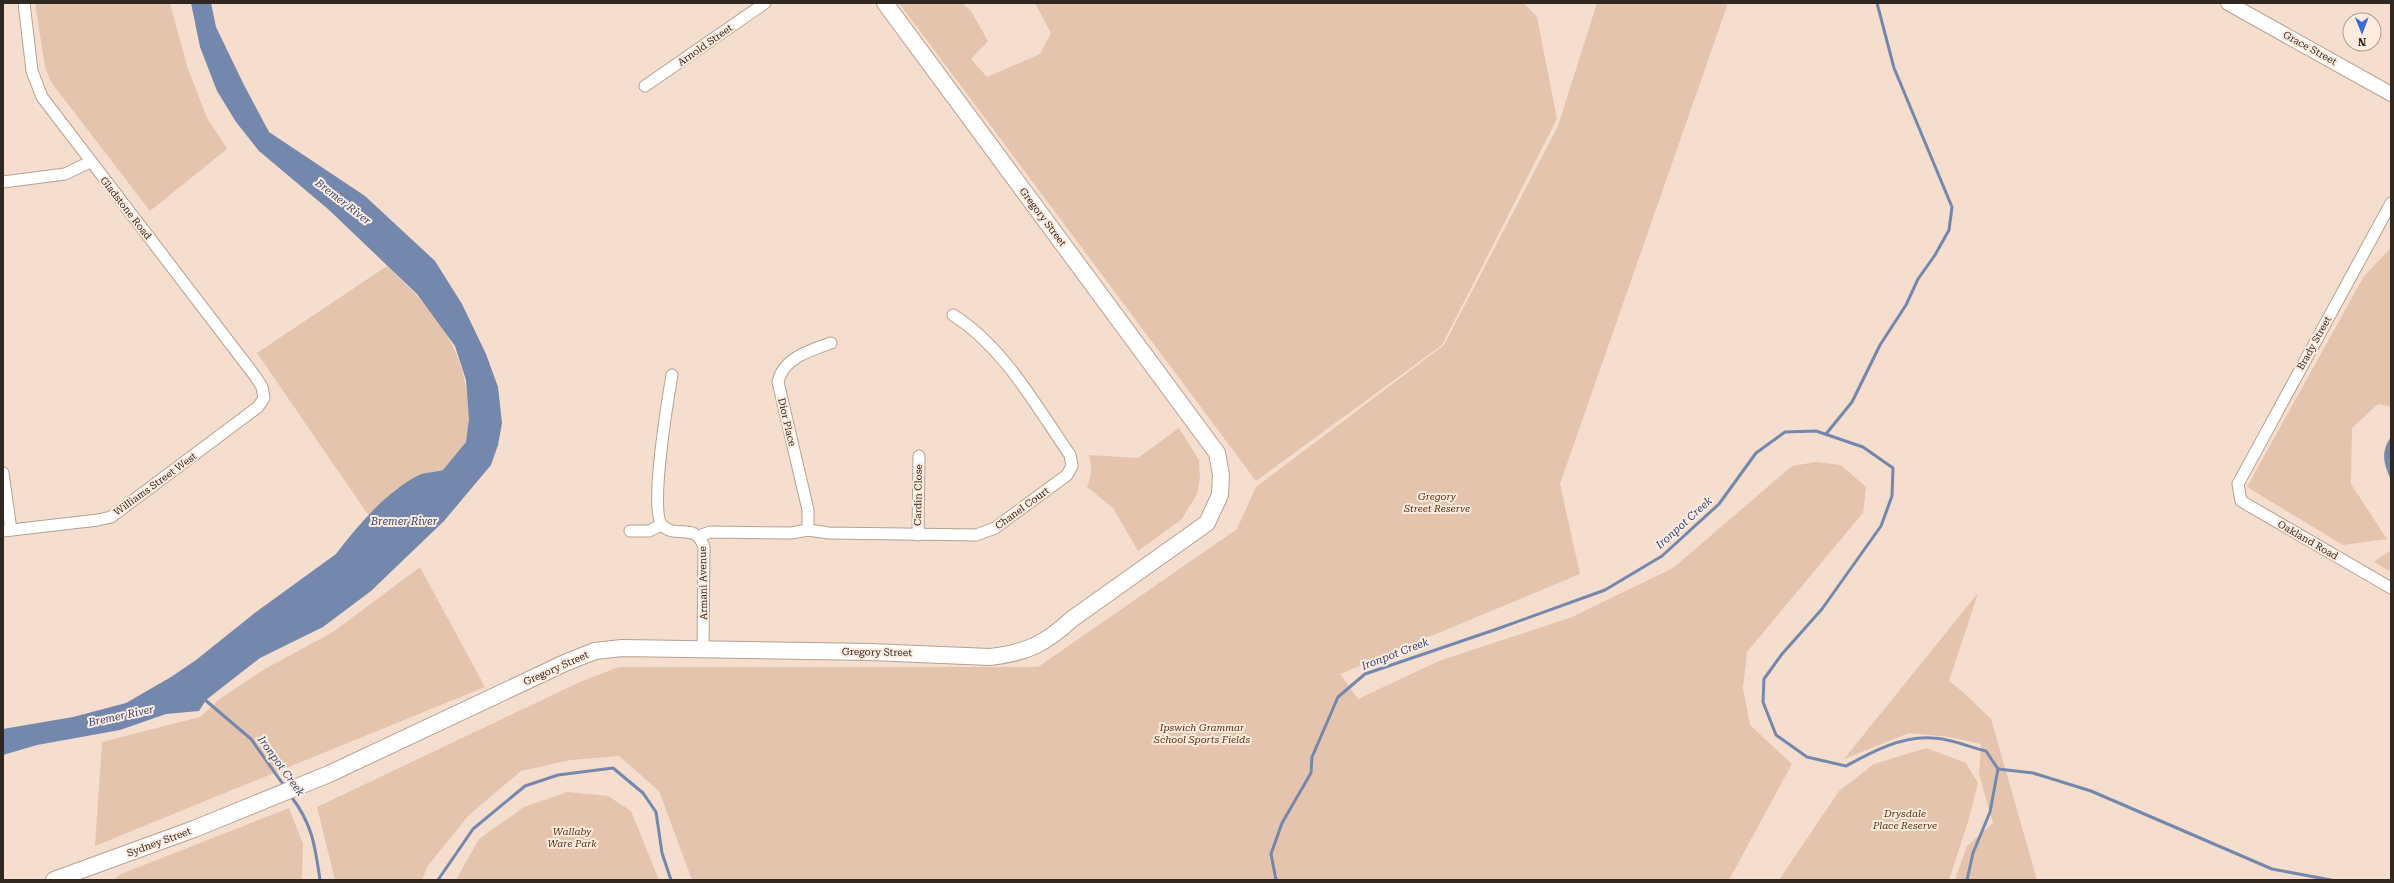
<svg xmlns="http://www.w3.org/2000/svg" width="2394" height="883" viewBox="0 0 2394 883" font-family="'Roboto Serif',serif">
  <rect width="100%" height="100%" fill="#f5dece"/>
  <g fill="#e5c4ad">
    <path d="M 35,3 L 170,3 L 187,66 L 207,118 L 227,149 L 150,211 L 51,82 L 45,67 Z"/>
    <path d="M 899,3 L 962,3 L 971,11 L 988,41 L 971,59 L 987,77 L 1040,54 L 1051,33 L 1035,3 L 1524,3 L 1537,17 L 1557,119 L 1442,345 L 1256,481 Z"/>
    <path d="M 1597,3 L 1728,3 L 1560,484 L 1580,574 L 1340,674 L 1358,699 L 1439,661 L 1572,617 L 1673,568 L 1792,466 L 1816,462 L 1841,465 L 1866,487 L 1863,513 L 1747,652 L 1743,688 L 1750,725 L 1792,764 L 1729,880 L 692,880 L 659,791 L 619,756 L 571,760 L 521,771 L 468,816 L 427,867 L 422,880 L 335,880 L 317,807 L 582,681 L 619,667 L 1038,667 L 1237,529 L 1256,487 L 1444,345 L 1558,126 Z"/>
    <path d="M 2391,248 L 2391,407 L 2378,404 L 2352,428 L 2351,484 L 2387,539 L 2343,545 L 2247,487 L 2364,276 Z"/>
    <path d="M 387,266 C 430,307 462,340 468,402 C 469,414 471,430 466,441 C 462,451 450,462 443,470 L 420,475 L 397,489 L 369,516 L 257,353 Z"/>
    <path d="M 1179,428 L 1199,460 L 1200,478 L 1197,494 L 1181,520 L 1138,551 L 1113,508 L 1087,487 C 1092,476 1092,467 1089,455 L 1138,458 Z"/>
    <path d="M 2391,550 L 2391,572 L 2374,562 Z"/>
    <path d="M 420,567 L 485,687 L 95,846 L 102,742 L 200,717 L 221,698 L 265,669 L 333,632 Z"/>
    <path d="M 1978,593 L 1949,681 L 1963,692 L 1991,719 L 2037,880 L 1955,880 L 1967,846 L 1993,823 L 1979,774 L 1981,744 L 1950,737 L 1909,733 L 1844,759 Z"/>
    <path d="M 1926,748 L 1966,763 L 1978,783 L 1968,822 L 1949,880 L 1779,880 L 1839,791 L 1874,764 Z"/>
    <path d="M 567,792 L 608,796 L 631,811 L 659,880 L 456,880 L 479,839 L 524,807 Z"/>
    <path d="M 289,808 L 303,844 L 302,880 L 114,880 L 121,874 Z"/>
  </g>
  <g fill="#7488ad">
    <path d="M 191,3 L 211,3 L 216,27 L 243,83 L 269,132 L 365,196 L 435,261 L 462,304 L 486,354 L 498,387 L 502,423 L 498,445 L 491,465 L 444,521 L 371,591 L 323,627 L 260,658 L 206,700 L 199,711 L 166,714 L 120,730 L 37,745 L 3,755 L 3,729 L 73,717 L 126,703 L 171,677 L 196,660 L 256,612 L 336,554 C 358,525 386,492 419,475 C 426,472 436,472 443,470 L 466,442 L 469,419 L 466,380 L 455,346 L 417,294 L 328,209 L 259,151 L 236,122 L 217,91 L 200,47 Z"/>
    <path d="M 2391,437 L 2391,480 C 2384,465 2380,452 2391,437 Z"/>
  </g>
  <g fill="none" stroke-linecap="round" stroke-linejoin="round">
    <g stroke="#7488ad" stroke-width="3">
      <path d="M 1826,434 L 1852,402 L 1880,345 L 1906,305 L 1918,279 L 1935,255 L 1949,230 L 1952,207 L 1894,68 L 1877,3"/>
      <path d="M 204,699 L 251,739 L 285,787"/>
      <path d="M 1998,769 L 2033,773 L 2091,791 L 2272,869 L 2331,880"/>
      <path d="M 290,795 C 312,823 315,845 320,880"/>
      <path d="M 438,880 L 473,829 L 525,786 L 558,775 L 613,768 L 643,793 L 656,812 L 662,853 L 671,880"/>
      <path d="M 1276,880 L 1271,854 L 1282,823 L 1311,773 L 1312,757 L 1338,697 L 1365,674 L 1497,629 L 1605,590 L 1662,556 L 1719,504 L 1756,453 L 1785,432 L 1816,431 L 1863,447 L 1893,468 L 1892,496 L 1881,526 L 1822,609 L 1782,654 L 1764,679 L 1763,702 L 1776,735 L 1807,757 L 1846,766 C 1872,752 1901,736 1932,738 C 1949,738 1969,747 1986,751 L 1998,769 L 1990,812 L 1973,853 L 1967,880"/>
    </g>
    <g stroke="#b6a091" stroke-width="13">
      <g id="minor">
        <path d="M 645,86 L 765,3"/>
        <path d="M 3,182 L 65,174 L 90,162"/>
        <path d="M 2391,203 L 2238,484 L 2241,501 L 2391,588"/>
        <path d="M 672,375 C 668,398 649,512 662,525 C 676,540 695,521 704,547 L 703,649"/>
        <path d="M 3,473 L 11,530"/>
        <path d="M 808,530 L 808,510 L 778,382 C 783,358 811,350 831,343"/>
        <path d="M 3,531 L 98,520 L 111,517 L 258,407 L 264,398 L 262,387 L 255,376 L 42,97 L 32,71 L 24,3"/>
        <path d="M 630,531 L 649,531 L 661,525"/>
        <path d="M 918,535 L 919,456"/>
        <path d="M 699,536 L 710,532 L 791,533 L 808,530 L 829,533 L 976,535 L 995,528 L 1067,475 L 1072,466 L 1070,455 C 1036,406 1004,347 953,315"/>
      </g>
    </g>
    <g stroke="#b6a091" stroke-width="16">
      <path id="tertiary" d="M 2228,3 L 2391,94"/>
    </g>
    <g stroke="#b6a091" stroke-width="18">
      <path id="secondary" d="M 54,880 L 194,829 L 329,774 L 567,662 L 595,651 L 622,648 L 870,652 L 990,657 C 1026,653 1045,644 1072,619 L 1207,523 L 1220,495 L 1221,475 L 1217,453 L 885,3"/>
    </g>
    <use href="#minor" stroke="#fff" stroke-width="11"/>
    <use href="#tertiary" stroke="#fff" stroke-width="14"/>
    <use href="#secondary" stroke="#fff" stroke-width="16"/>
  </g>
  <g text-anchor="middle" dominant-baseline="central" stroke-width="4" stroke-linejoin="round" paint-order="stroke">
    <g font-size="10" fill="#302721" stroke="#ffecdf">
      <text transform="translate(705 45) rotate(-35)">Arnold Street</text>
      <text transform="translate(2310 48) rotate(29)">Grace Street</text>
      <text transform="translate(126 208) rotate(52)">Gladstone Road</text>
      <text transform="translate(1043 217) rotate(53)">Gregory Street</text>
      <text transform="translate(2314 343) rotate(-61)">Brady Street</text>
      <text transform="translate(787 422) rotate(77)">Dior Place</text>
      <text transform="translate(155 484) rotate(-36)">Williams Street West</text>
      <text transform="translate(918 495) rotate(-89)">Cardin Close</text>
      <text transform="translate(1022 508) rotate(-36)">Chanel Court</text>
      <text transform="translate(2308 540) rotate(30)">Oakland Road</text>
      <text transform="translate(703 583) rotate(-91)">Armani Avenue</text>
      <text transform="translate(877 652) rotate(1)">Gregory Street</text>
      <text transform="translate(556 668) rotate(-24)">Gregory Street</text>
      <text transform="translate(159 842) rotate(-20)">Sydney Street</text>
    </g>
    <g font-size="10" font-style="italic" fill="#552e0d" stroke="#ffecdf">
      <text x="1437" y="496">Gregory<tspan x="1437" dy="12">Street Reserve</tspan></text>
      <text x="1202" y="727">Ipswich Grammar<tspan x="1202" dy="12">School Sports Fields</tspan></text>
      <text x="1905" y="813">Drysdale<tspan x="1905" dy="12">Place Reserve</tspan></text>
      <text x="572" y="831">Wallaby<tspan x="572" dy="12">Ware Park</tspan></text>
    </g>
    <g font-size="11" font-style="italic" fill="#30497c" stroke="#ffecdf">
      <text transform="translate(343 202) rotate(38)">Bremer River</text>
      <text x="404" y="521">Bremer River</text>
      <text transform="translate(1684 523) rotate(-42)">Ironpot Creek</text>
      <text transform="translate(1395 654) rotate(-21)">Ironpot Creek</text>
      <text transform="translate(121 716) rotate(-12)">Bremer River</text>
      <text transform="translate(281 766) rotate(54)">Ironpot Creek</text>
    </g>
  </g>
  <rect width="2394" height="883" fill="none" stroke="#302721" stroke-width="8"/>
  <g transform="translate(2362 32) rotate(179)"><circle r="19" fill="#ffecdf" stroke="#ac9d93"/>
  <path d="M0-3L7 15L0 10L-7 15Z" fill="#386cdb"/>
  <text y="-6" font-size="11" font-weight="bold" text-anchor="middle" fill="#302721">N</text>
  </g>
</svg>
